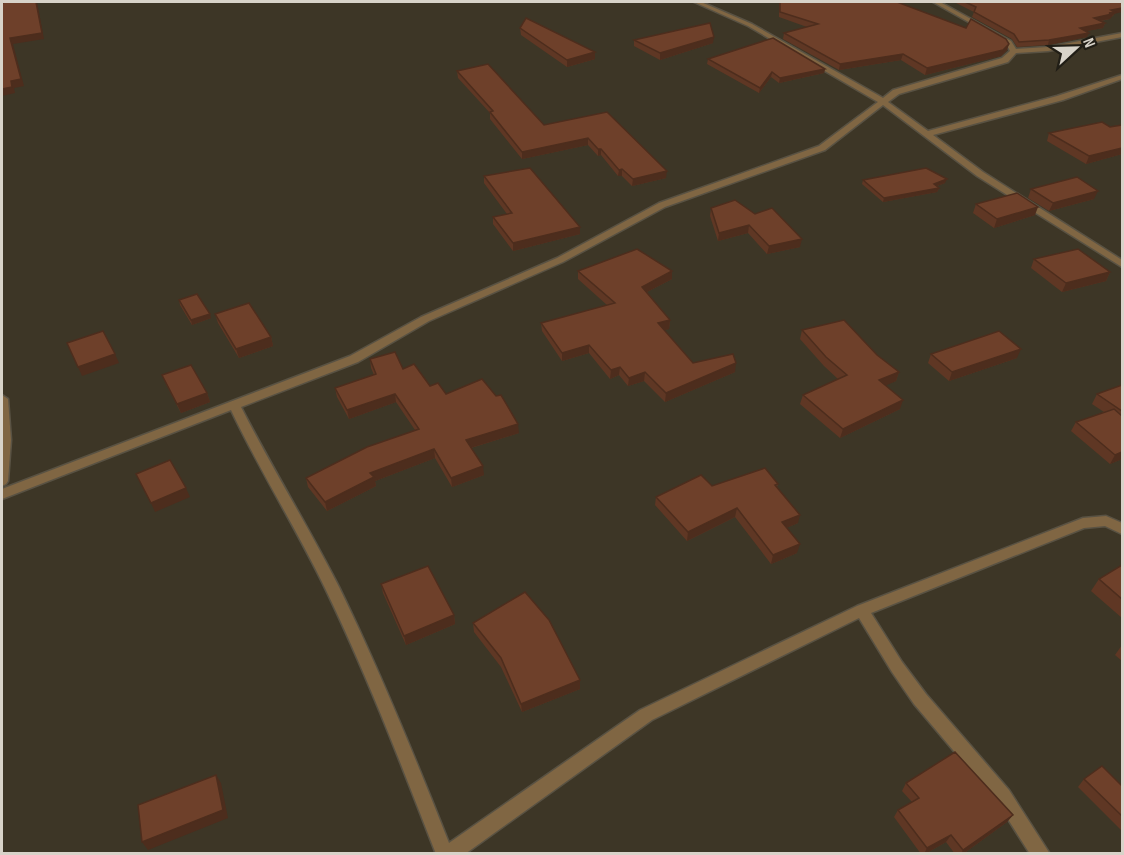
<svg xmlns="http://www.w3.org/2000/svg" width="1124" height="855" viewBox="0 0 1124 855" font-family="'Sofia Sans Condensed',sans-serif">
  <rect width="100%" height="100%" fill="#3d3626"/>
  <g fill="none" stroke-linecap="round" stroke-linejoin="round">
    <g stroke="#595243" stroke-width="3">
      <g id="minor">
        <path d="M 694,2 L 701,2 L 752,24 L 883,98 L 893,90 L 1002,58 L 1010,51 L 1006,43 L 933,2 L 940,2 L 1011,41 L 1016,49 L 1048,47 L 1122,33 L 1122,37 L 1048,51 L 1016,53 L 1008,62 L 899,94 L 888,102 L 928,131 L 1057,96 L 1122,75 L 1122,79 L 1063,100 L 933,135 L 983,172 L 1122,260 L 1122,267 L 977,176 L 883,105 L 825,150 L 665,207 L 563,262 L 429,321 L 358,362 L 241,407 C 272,468 308,526 339,587 C 380,671 415,757 449,843 L 640,710 L 857,606 L 1083,518 L 1106,516 L 1122,523 L 1122,534 L 1105,526 L 1084,528 L 871,613 L 902,662 L 926,694 L 1009,790 L 1050,854 L 1030,854 L 997,802 L 914,704 L 892,672 L 859,618 L 652,720 L 465,854 L 436,854 C 401,764 367,675 325,588 C 296,528 260,471 231,410 L 2,499 L 2,489 L 350,356 L 421,317 L 557,258 L 659,203 L 819,146 L 878,102 L 748,26 Z"/>
        <path d="M 2,395 L 8,399 L 11,440 L 8,481 L 6,484 L 2,486 Z"/>
      </g>
    </g>
    <use href="#minor" fill="#806643" fill-rule="evenodd"/>
  </g>
  <g fill="#5f3724">
    <path d="M 779,2 L 897,2 L 1009,44 L 1007,50 L 1001,56 L 925,75 L 901,60 L 839,70 L 783,39 L 784,33 L 807,27 L 779,17 Z"/>
    <path d="M 954,2 L 1122,2 L 1113,16 L 1111,17 L 1110,19 L 1101,21 L 1105,23 L 1103,28 L 1086,31 L 1087,37 L 1048,45 L 1017,47 L 1012,39 L 972,17 L 974,12 Z"/>
    <path d="M 520,28 L 595,52 L 595,59 L 567,67 L 521,35 Z"/>
    <path d="M 634,40 L 713,43 L 660,60 L 634,46 Z"/>
    <path d="M 708,59 L 825,69 L 824,73 L 779,83 L 771,77 L 759,93 L 707,64 Z"/>
    <path d="M 457,71 L 544,125 L 607,112 L 666,178 L 632,186 L 622,176 L 618,176 L 601,155 L 598,156 L 588,145 L 522,159 L 490,119 L 490,113 L 458,78 Z"/>
    <path d="M 1122,125 L 1122,154 L 1086,164 L 1047,141 L 1049,133 Z"/>
    <path d="M 484,176 L 580,227 L 580,234 L 513,251 L 493,224 L 493,217 L 507,214 L 484,183 Z"/>
    <path d="M 863,180 L 945,183 L 937,186 L 939,188 L 937,192 L 883,202 L 862,184 Z"/>
    <path d="M 1031,189 L 1094,199 L 1049,211 L 1028,198 Z"/>
    <path d="M 976,204 L 1035,215 L 994,228 L 973,213 Z"/>
    <path d="M 711,208 L 755,214 L 800,247 L 767,254 L 748,233 L 718,241 L 710,216 Z"/>
    <path d="M 1034,259 L 1110,272 L 1106,281 L 1062,292 L 1031,268 Z"/>
    <path d="M 578,271 L 672,271 L 672,279 L 647,292 L 670,320 L 669,329 L 664,330 L 693,363 L 735,372 L 665,402 L 644,381 L 628,386 L 619,375 L 610,379 L 589,353 L 562,361 L 542,331 L 541,323 L 607,305 L 578,279 Z"/>
    <path d="M 179,300 L 211,318 L 192,325 L 180,305 Z"/>
    <path d="M 215,314 L 271,337 L 273,346 L 239,358 L 218,323 Z"/>
    <path d="M 802,330 L 877,355 L 899,372 L 896,381 L 885,385 L 900,409 L 840,438 L 800,404 L 803,395 L 838,379 L 824,366 L 800,339 Z"/>
    <path d="M 931,354 L 1017,358 L 949,381 L 928,363 Z"/>
    <path d="M 370,359 L 403,369 L 430,386 L 446,394 L 519,433 L 471,448 L 484,475 L 452,487 L 435,458 L 375,481 L 376,486 L 327,511 L 308,487 L 306,478 L 415,430 L 396,402 L 349,419 L 337,397 L 335,388 L 374,375 L 371,368 Z"/>
    <path d="M 162,375 L 207,393 L 210,402 L 181,413 L 166,384 Z"/>
    <path d="M 1122,385 L 1122,459 L 1110,464 L 1071,431 L 1076,422 L 1104,412 L 1092,404 L 1097,394 Z"/>
    <path d="M 778,484 L 777,487 L 798,523 L 786,528 L 797,553 L 771,564 L 735,517 L 687,541 L 655,505 L 656,497 L 712,486 Z"/>
    <path d="M 1122,565 L 1122,618 L 1091,591 L 1099,579 Z"/>
    <path d="M 381,584 L 454,615 L 455,624 L 406,645 L 383,593 Z"/>
    <path d="M 473,623 L 580,680 L 580,689 L 522,712 L 501,667 L 474,632 Z"/>
    <path d="M 1122,645 L 1122,661 L 1115,655 Z"/>
    <path d="M 1084,779 L 1122,786 L 1122,831 L 1078,787 Z"/>
    <path d="M 906,783 L 1013,815 L 1007,822 L 963,854 L 955,854 L 946,842 L 925,854 L 921,854 L 894,817 L 898,810 L 912,802 L 902,791 Z"/>
  </g>
  <g fill="#4d2d1d">
    <path d="M 36,2 L 37,2 L 44,39 L 13,44 L 24,86 L 14,88 L 15,93 L 2,96 L 2,89 L 11,81 L 10,38 Z"/>
    <path d="M 1122,8 L 1122,12 L 1114,14 L 1110,19 L 1092,22 L 1094,18 L 1111,10 Z"/>
    <path d="M 1105,23 L 1103,28 L 1078,33 L 1080,28 Z"/>
    <path d="M 1089,33 L 1087,37 L 1048,45 L 1049,40 Z"/>
    <path d="M 714,37 L 713,43 L 660,60 L 660,53 Z"/>
    <path d="M 1009,44 L 1007,50 L 1001,56 L 925,75 L 927,68 Z"/>
    <path d="M 595,52 L 595,59 L 567,67 L 567,60 Z"/>
    <path d="M 903,54 L 901,60 L 839,70 L 840,64 Z"/>
    <path d="M 825,69 L 824,73 L 779,83 L 780,78 Z"/>
    <path d="M 772,72 L 771,77 L 759,93 L 760,88 Z"/>
    <path d="M 588,138 L 588,145 L 522,159 L 522,152 Z"/>
    <path d="M 1122,148 L 1122,154 L 1086,164 L 1089,156 Z"/>
    <path d="M 598,149 L 601,149 L 601,155 L 598,156 Z"/>
    <path d="M 622,169 L 622,176 L 618,176 L 619,170 Z"/>
    <path d="M 667,171 L 666,178 L 632,186 L 633,179 Z"/>
    <path d="M 947,179 L 945,183 L 932,188 L 934,184 Z"/>
    <path d="M 939,188 L 937,192 L 883,202 L 884,198 Z"/>
    <path d="M 1098,191 L 1094,199 L 1049,211 L 1053,203 Z"/>
    <path d="M 1038,207 L 1035,215 L 994,228 L 997,219 Z"/>
    <path d="M 749,225 L 748,233 L 718,241 L 719,233 Z"/>
    <path d="M 580,227 L 580,234 L 513,251 L 513,243 Z"/>
    <path d="M 802,239 L 800,247 L 767,254 L 769,246 Z"/>
    <path d="M 672,271 L 672,279 L 641,295 L 642,287 Z"/>
    <path d="M 1110,272 L 1106,281 L 1062,292 L 1066,283 Z"/>
    <path d="M 210,314 L 211,318 L 192,325 L 191,320 Z"/>
    <path d="M 670,320 L 669,329 L 658,332 L 658,323 Z"/>
    <path d="M 271,337 L 273,346 L 239,358 L 236,349 Z"/>
    <path d="M 589,345 L 589,353 L 562,361 L 562,353 Z"/>
    <path d="M 1021,349 L 1017,358 L 949,381 L 952,372 Z"/>
    <path d="M 115,354 L 119,363 L 82,376 L 78,367 Z"/>
    <path d="M 736,363 L 735,372 L 665,402 L 666,393 Z"/>
    <path d="M 620,367 L 619,375 L 610,379 L 611,370 Z"/>
    <path d="M 645,372 L 644,381 L 628,386 L 629,378 Z"/>
    <path d="M 899,372 L 896,381 L 876,390 L 879,380 Z"/>
    <path d="M 207,393 L 210,402 L 181,413 L 177,404 Z"/>
    <path d="M 395,394 L 396,402 L 349,419 L 347,410 Z"/>
    <path d="M 903,400 L 900,409 L 840,438 L 843,429 Z"/>
    <path d="M 518,424 L 519,433 L 467,449 L 466,440 Z"/>
    <path d="M 434,449 L 435,458 L 375,481 L 376,486 L 327,511 L 325,502 L 370,473 Z"/>
    <path d="M 1122,452 L 1122,459 L 1110,464 L 1115,455 Z"/>
    <path d="M 483,466 L 484,475 L 452,487 L 451,478 Z"/>
    <path d="M 186,488 L 190,497 L 155,512 L 151,503 Z"/>
    <path d="M 737,508 L 735,517 L 687,541 L 688,532 Z"/>
    <path d="M 800,515 L 798,523 L 779,531 L 782,522 Z"/>
    <path d="M 800,544 L 797,553 L 771,564 L 773,555 Z"/>
    <path d="M 454,615 L 455,624 L 406,645 L 404,636 Z"/>
    <path d="M 580,680 L 580,689 L 522,712 L 521,704 Z"/>
    <path d="M 216,775 L 221,783 L 228,818 L 148,850 L 142,842 Z"/>
    <path d="M 1013,815 L 1007,822 L 963,854 L 961,854 L 963,850 Z"/>
    <path d="M 951,835 L 946,842 L 925,854 L 924,854 L 927,848 Z"/>
  </g>
  <g fill="#6e402a" stroke="#4d2d1d" stroke-width="1.5">
    <path d="M 5,2 L 36,2 L 42,33 L 10,38 L 21,79 L 11,81 L 12,87 L 2,89 L 2,3 Z"/>
    <path d="M 780,2 L 897,2 L 966,28 L 971,19 L 1006,39 L 1009,44 L 1003,50 L 927,68 L 903,54 L 840,64 L 784,33 L 818,24 L 780,12 Z"/>
    <path d="M 965,2 L 1122,2 L 1122,8 L 1111,10 L 1115,12 L 1109,13 L 1112,14 L 1094,18 L 1105,23 L 1080,28 L 1089,33 L 1049,40 L 1019,42 L 1014,34 L 974,12 L 976,7 Z"/>
    <path d="M 526,18 L 595,52 L 567,60 L 520,28 Z"/>
    <path d="M 710,23 L 714,37 L 660,53 L 634,40 Z"/>
    <path d="M 773,38 L 825,69 L 780,78 L 772,72 L 760,88 L 708,59 Z"/>
    <path d="M 488,64 L 544,125 L 607,112 L 667,171 L 633,179 L 622,169 L 619,170 L 601,149 L 598,149 L 588,138 L 522,152 L 490,112 L 493,111 L 457,71 Z"/>
    <path d="M 1102,122 L 1110,127 L 1122,125 L 1122,148 L 1089,156 L 1049,133 Z"/>
    <path d="M 530,168 L 580,227 L 513,243 L 493,217 L 512,213 L 484,176 Z"/>
    <path d="M 926,168 L 947,179 L 934,184 L 939,188 L 884,198 L 863,180 Z"/>
    <path d="M 1077,177 L 1098,191 L 1053,203 L 1031,189 Z"/>
    <path d="M 1017,193 L 1038,207 L 997,219 L 976,204 Z"/>
    <path d="M 735,200 L 755,214 L 772,208 L 802,239 L 769,246 L 749,225 L 719,233 L 711,208 Z"/>
    <path d="M 637,249 L 672,271 L 642,287 L 670,320 L 658,323 L 693,363 L 733,354 L 736,363 L 666,393 L 645,372 L 629,378 L 620,367 L 611,370 L 589,345 L 562,353 L 541,323 L 615,303 L 578,271 Z"/>
    <path d="M 1078,249 L 1110,272 L 1066,283 L 1034,259 Z"/>
    <path d="M 197,294 L 210,314 L 191,320 L 179,300 Z"/>
    <path d="M 249,303 L 271,337 L 236,349 L 215,314 Z"/>
    <path d="M 844,320 L 877,355 L 899,372 L 879,380 L 903,400 L 843,429 L 803,395 L 847,375 L 826,357 L 802,330 Z"/>
    <path d="M 103,331 L 115,354 L 78,367 L 67,343 Z"/>
    <path d="M 999,331 L 1021,349 L 952,372 L 931,354 Z"/>
    <path d="M 395,352 L 403,369 L 414,364 L 430,386 L 438,383 L 446,394 L 482,379 L 496,396 L 501,395 L 518,424 L 466,440 L 483,466 L 451,478 L 434,449 L 370,473 L 374,477 L 325,502 L 306,478 L 367,447 L 419,429 L 395,394 L 347,410 L 335,388 L 376,374 L 370,359 Z"/>
    <path d="M 191,365 L 207,393 L 177,404 L 162,375 Z"/>
    <path d="M 1122,385 L 1122,411 L 1097,394 Z"/>
    <path d="M 1114,409 L 1122,416 L 1122,452 L 1115,455 L 1076,422 Z"/>
    <path d="M 170,460 L 186,488 L 151,503 L 136,474 Z"/>
    <path d="M 765,468 L 778,484 L 775,485 L 800,515 L 782,522 L 800,544 L 773,555 L 737,508 L 688,532 L 656,497 L 701,475 L 712,486 Z"/>
    <path d="M 1122,565 L 1122,599 L 1099,579 Z"/>
    <path d="M 428,566 L 454,615 L 404,636 L 381,584 Z"/>
    <path d="M 525,592 L 549,620 L 580,680 L 521,704 L 501,658 L 473,623 Z"/>
    <path d="M 955,752 L 1013,815 L 963,850 L 951,835 L 927,848 L 898,810 L 919,798 L 906,783 Z"/>
    <path d="M 1102,766 L 1122,786 L 1122,816 L 1084,779 Z"/>
    <path d="M 216,775 L 223,810 L 142,842 L 138,805 Z"/>
  </g>
  <rect width="1124" height="855" fill="none" stroke="#d8d3c9" stroke-width="6"/>
  <g transform="translate(1076 48) rotate(68)" stroke="#211e16" stroke-width="4.5" paint-order="stroke">
  <path d="M0-4.5L10 22L0 15L-10 22Z" fill="#d8d3c9"/>
  <text y="-9" font-size="16" font-weight="bold" text-anchor="middle" fill="#d8d3c9">N</text>
  </g>
</svg>
